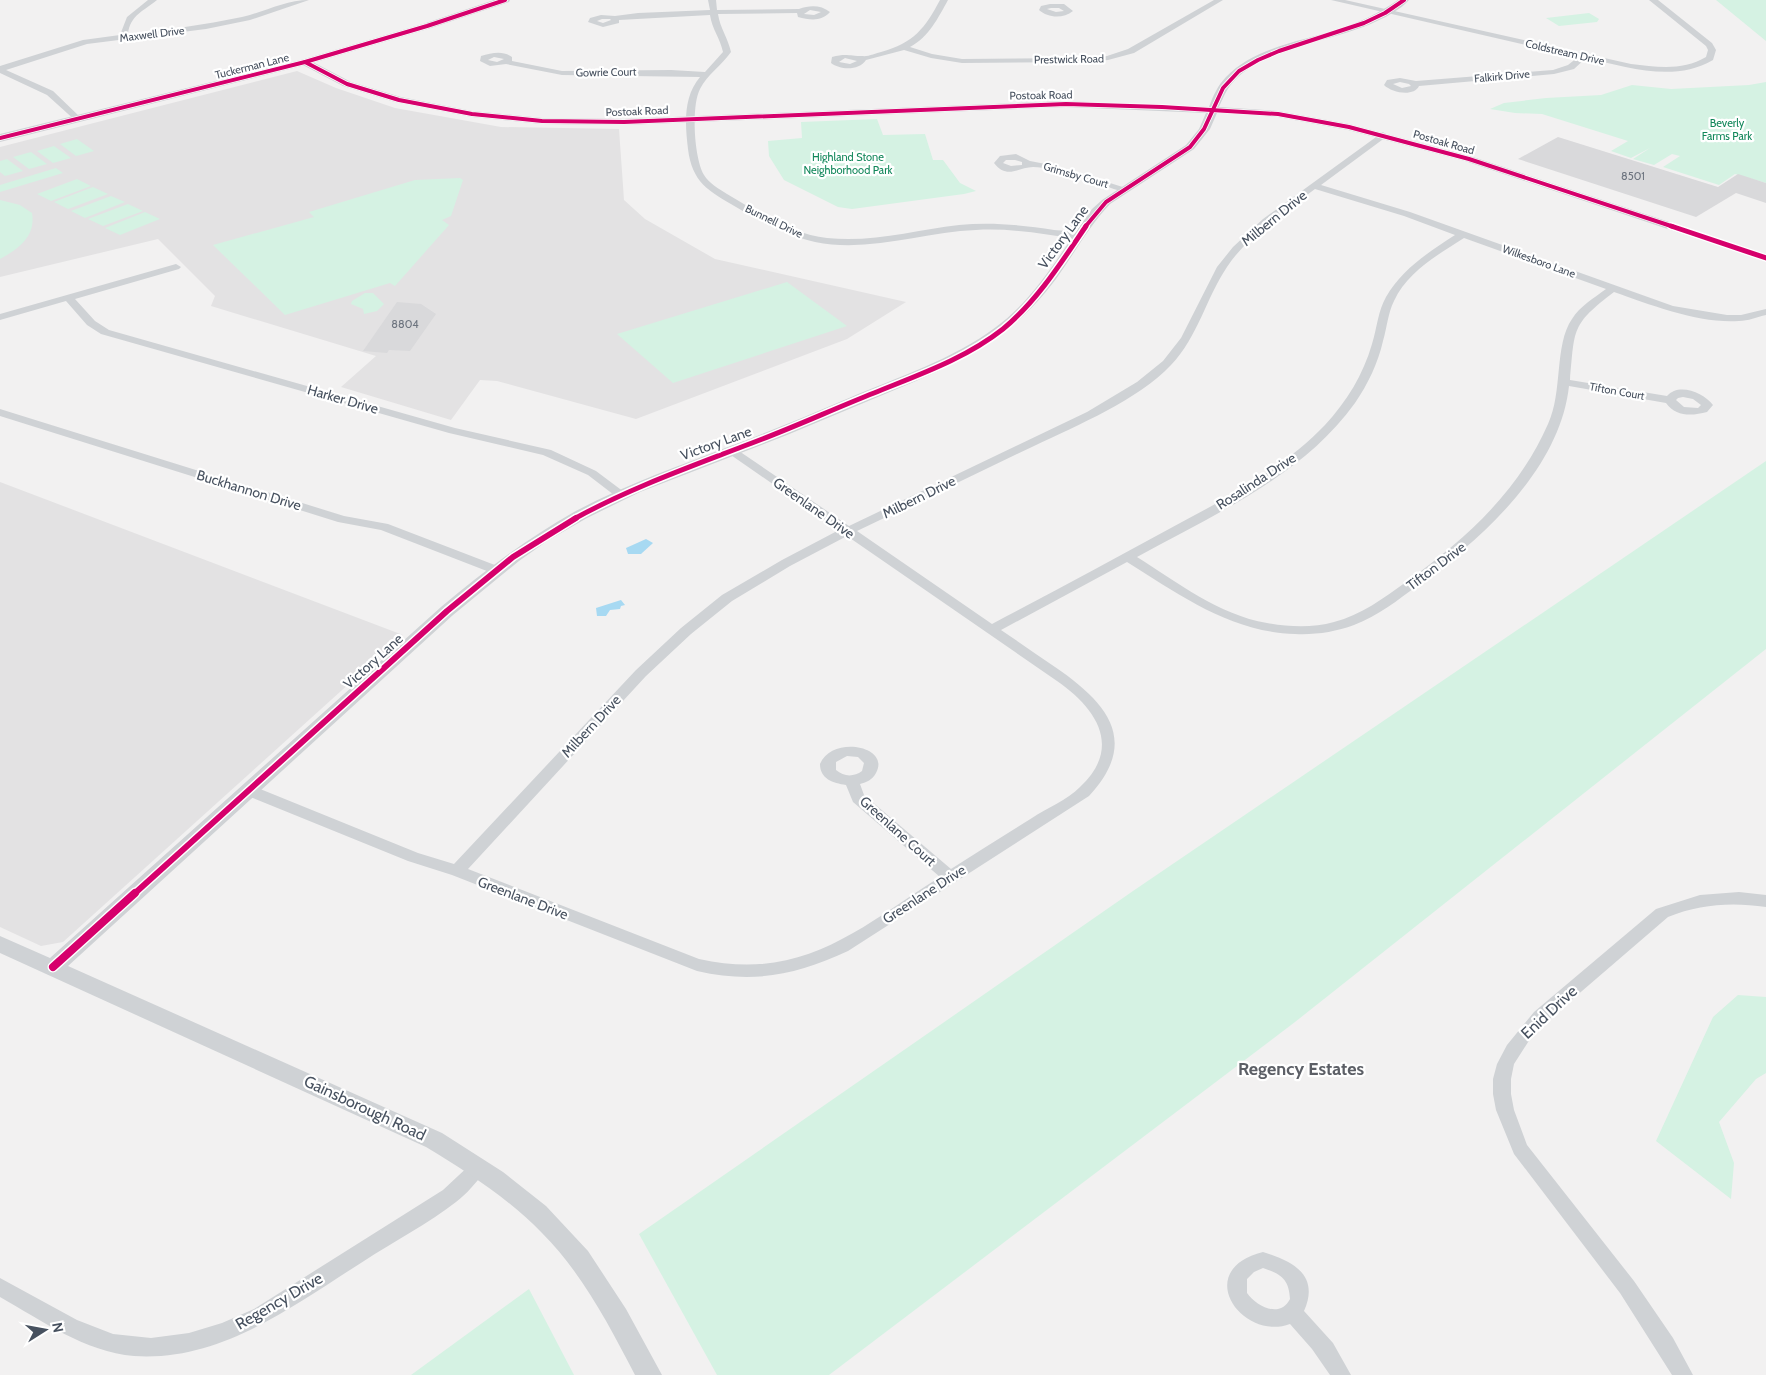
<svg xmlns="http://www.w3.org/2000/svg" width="1766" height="1375" viewBox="0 0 1766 1375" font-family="Cabin,sans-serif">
  <rect width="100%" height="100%" fill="#f2f1f1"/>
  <g fill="#e3e2e3">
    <path d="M 297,71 L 336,88 L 395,108 L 501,127 L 619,129 L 624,200 L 645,219 L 715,259 L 906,302 L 847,339 L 636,419 L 497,381 L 480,380 L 451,420 L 341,387 L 376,356 L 211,306 L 215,296 L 158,239 L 0,277 L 0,147 Z"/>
    <path d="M 0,482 L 403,635 L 63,942 L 41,946 L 0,927 Z"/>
  </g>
  <g fill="#d5f2e3">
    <path d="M 1716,0 L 1766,0 L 1766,41 Z"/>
    <path d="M 1589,13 L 1599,19 L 1597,22 L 1559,26 L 1546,18 Z"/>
    <path d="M 1766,82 L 1766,183 L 1735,174 L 1719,185 L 1663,167 L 1680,156 L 1672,154 L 1654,165 L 1633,159 L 1650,148 L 1631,158 L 1611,151 L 1628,141 L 1542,114 L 1515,113 L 1490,109 L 1504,103 L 1546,98 L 1601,95 L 1632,85 L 1671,89 L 1749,85 Z"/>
    <path d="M 877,119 L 883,135 L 925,134 L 933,160 L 943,160 L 960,183 L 976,191 L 964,194 L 852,209 L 838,207 L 784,180 L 769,156 L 768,141 L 802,138 L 801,122 Z"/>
    <path d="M 77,139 L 94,151 L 76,156 L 60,144 Z"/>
    <path d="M 54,146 L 71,158 L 53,163 L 37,151 Z"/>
    <path d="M 31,152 L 47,164 L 29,169 L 13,157 Z"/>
    <path d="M 7,159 L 23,171 L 5,176 L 0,172 L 0,161 Z"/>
    <path d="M 56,168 L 63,173 L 0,192 L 0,185 Z"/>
    <path d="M 460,178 L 463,180 L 451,216 L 442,220 L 449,225 L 395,286 L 390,283 L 285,315 L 213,245 L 314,217 L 309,212 L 415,180 Z"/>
    <path d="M 77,179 L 91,186 L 51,201 L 37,194 Z"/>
    <path d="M 93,187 L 108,194 L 68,209 L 54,202 Z"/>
    <path d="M 111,196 L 125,202 L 85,218 L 71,211 Z"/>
    <path d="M 0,200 L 20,205 L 32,213 C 36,236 19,249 0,259 Z"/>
    <path d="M 128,204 L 143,211 L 103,226 L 88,219 Z"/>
    <path d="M 145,212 L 160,219 L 120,235 L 105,228 Z"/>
    <path d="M 787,282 L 847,326 L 673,383 L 617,334 Z"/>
    <path d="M 365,293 L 373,293 L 384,304 L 377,311 L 364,314 L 363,309 L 351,304 L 352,301 Z"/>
    <path d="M 1766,461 L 1766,649 L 1295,1022 L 829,1375 L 717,1375 L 639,1234 L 1133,891 Z"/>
    <path d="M 1738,995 L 1766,997 L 1766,1073 L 1756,1079 L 1719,1122 L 1734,1163 L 1731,1199 L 1656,1141 L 1713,1017 Z"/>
    <path d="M 529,1289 L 574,1375 L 411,1375 Z"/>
  </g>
  <g fill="#a7d9f2">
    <path d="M 646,539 L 653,543 L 641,554 L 628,554 L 626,548 Z"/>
    <path d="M 621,600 L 625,605 L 621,606 L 620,609 L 610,610 L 606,616 L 597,616 L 596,608 Z"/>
  </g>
  <g fill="#d9d9db">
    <path d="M 1558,137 L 1718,187 L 1738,174 L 1766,183 L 1766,203 L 1736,193 L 1696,217 L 1518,159 Z"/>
    <path d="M 397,302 L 421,304 L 436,314 L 410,351 L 389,350 L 387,353 L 363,351 Z"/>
  </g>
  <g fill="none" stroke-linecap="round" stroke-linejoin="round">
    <g fill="#cfd2d5" fill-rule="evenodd">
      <path d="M 148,0 L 157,0 C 144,11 130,15 128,34 C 166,30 204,25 242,17 C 264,12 286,0 309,0 L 250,20 L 206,29 L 87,44 L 6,70 L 53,91 L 80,117 L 81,119 L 77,122 L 47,95 L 0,73 L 0,66 L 83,40 L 120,35 L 127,17 Z"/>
      <path d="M 708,0 L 716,0 L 717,10 L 799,9 C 810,5 821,5 830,12 C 821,22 810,20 798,17 L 797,13 L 718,14 C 720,28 728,38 731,52 C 721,66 707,75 700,89 C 691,106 694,158 704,175 C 709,183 719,189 727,194 C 757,212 792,234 827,238 C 872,243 915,230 959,225 C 991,222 1023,225 1054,230 C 1062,231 1076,230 1083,236 L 1078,239 C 1044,234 1011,228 976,230 C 923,232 869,253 815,242 C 787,236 760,221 736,207 C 708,191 692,182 688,149 C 685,124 683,97 700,77 L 562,75 L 506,64 L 490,66 L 480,61 L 481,56 C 492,53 502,50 512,57 L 512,61 L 562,71 L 671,70 L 705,72 L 723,52 C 720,38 712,29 710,15 L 619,20 L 619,23 L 603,27 L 588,22 L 590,18 L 601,15 L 615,16 L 638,13 L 710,10 ZM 810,10 L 821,12 L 814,15 L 804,14 ZM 602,19 L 610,19 L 611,20 L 603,23 L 597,21 ZM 494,57 L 504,59 L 497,62 L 488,60 Z"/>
      <path d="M 940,0 L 948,0 C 938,18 929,37 910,47 L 932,54 L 962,59 L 1087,58 L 1107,56 L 1128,49 L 1214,0 L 1223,0 L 1134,53 L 1108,60 L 1087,62 L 962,63 L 931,58 L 904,50 L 866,60 C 859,71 840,70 831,63 L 832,57 C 846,53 850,56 862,56 C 868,57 876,53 881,52 C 914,43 925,28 940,0 ZM 845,58 L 857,61 L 850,64 L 839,62 Z"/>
      <path d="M 1331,0 L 1345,0 L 1631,64 C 1657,67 1683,71 1706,57 L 1708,50 L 1706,46 L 1649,0 L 1658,0 L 1712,43 L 1716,50 L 1713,60 C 1674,83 1627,67 1586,58 L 1574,69 L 1554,74 L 1419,86 C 1414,97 1392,93 1384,85 L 1387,80 L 1400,78 L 1416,81 L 1553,70 L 1568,65 L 1578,57 ZM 1400,82 L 1409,84 L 1411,86 L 1402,88 L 1393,84 Z"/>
      <path d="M 1050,4 L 1064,4 L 1073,11 C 1063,19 1048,18 1039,10 L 1041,6 ZM 1051,8 L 1059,8 L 1064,11 L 1056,12 L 1047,9 Z"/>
      <path d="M 1383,132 L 1387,135 L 1386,137 L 1321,185 L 1410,212 L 1673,306 L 1727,315 L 1741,315 L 1766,309 L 1766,315 C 1757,317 1748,321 1739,321 C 1700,324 1651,305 1614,292 C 1571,325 1575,328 1570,380 L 1667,396 C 1679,382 1704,393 1713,405 L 1707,412 C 1692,416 1676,417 1666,403 L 1569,386 C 1560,469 1482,539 1418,585 C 1398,600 1378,616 1354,625 C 1335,632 1315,635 1295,634 C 1230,632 1180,595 1127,562 L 1001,630 C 1019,642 1037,655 1055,667 C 1106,702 1141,740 1089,796 L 848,951 C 796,975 754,984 697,971 L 452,875 L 408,861 L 243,794 L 241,790 L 243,786 L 253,786 L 418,853 L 454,864 L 636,670 L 681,628 L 722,595 L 782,560 L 839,530 L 728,453 L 726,451 L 728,449 L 736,449 L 849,526 L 1087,412 L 1137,382 L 1163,361 L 1181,338 L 1217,267 L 1233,247 L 1263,219 ZM 1315,189 L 1404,216 L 1455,235 C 1429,252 1402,269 1386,297 C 1378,311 1377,328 1372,344 C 1363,375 1347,401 1325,425 C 1282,470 1223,500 1169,529 C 1110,561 1051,593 992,624 L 857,531 C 916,503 975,474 1034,446 C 1078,425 1138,400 1171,365 C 1198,337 1206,298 1227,267 C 1249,234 1284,212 1315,189 ZM 1464,238 L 1606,289 C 1594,298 1580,306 1572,319 C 1554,345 1563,392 1548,424 C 1518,492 1466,539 1406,582 C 1384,598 1361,615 1334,622 C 1313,628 1289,627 1267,623 C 1219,615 1177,582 1137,557 C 1213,515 1303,476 1355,403 C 1368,384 1378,363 1383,341 C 1387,327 1388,313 1394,301 C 1407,272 1439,254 1464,238 ZM 1683,397 L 1693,399 L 1701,405 L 1698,408 L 1684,407 L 1676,400 L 1678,398 ZM 847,536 L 1057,681 C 1096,708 1123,747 1080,787 C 1067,800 1047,808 1032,818 C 1005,835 978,852 951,869 L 864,795 L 860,784 C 867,782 872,780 876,773 C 891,746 832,735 820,764 C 820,779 833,783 846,785 L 853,802 L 940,877 C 858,929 803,982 699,959 L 468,869 L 646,676 L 691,634 L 732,601 L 790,566 ZM 847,756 L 858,757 L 864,763 L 862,771 C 854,777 844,777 836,770 L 836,762 Z"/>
      <path d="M 1016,154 L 1030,161 L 1056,166 L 1129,189 L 1124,192 C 1099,185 1056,167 1033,167 C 1019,167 1007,180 994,163 L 1000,156 ZM 1006,160 L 1015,160 L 1022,162 L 1022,165 L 1011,166 L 1003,163 Z"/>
      <path d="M 176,264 L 181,267 L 179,269 L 75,299 L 95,321 L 109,330 L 455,428 L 551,450 L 596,471 L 628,495 L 622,499 L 618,498 L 588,475 L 543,455 L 449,433 L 101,334 L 87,325 L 66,301 L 0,320 L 0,314 Z"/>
      <path d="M 0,409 L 344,516 L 388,524 L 500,567 L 502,570 L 500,573 L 492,573 L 381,530 L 338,522 L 0,416 Z"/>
      <path d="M 1739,892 L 1766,895 L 1766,907 C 1732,902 1700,904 1668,917 L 1546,1022 L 1530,1039 L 1514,1064 L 1511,1079 L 1511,1094 L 1514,1110 L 1527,1145 L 1634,1281 L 1673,1338 L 1693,1375 L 1672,1375 L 1620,1293 L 1514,1154 L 1496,1110 L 1493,1094 L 1493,1079 L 1497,1064 L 1507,1045 L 1534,1012 L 1656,909 L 1700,895 Z"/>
      <path d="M 479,1159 L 485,1162 L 488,1167 L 485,1172 C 476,1182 467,1194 456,1202 C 429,1223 393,1242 364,1261 C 294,1305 221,1362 134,1356 C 85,1352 41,1320 0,1297 L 0,1278 L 77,1320 L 113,1334 L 151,1338 L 189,1333 L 222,1323 L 254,1309 L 443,1190 L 473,1162 Z"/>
      <path d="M 1263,1252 C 1293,1261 1320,1275 1304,1311 L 1333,1343 L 1351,1375 L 1330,1375 L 1312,1349 L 1290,1324 C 1242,1342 1191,1270 1263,1252 ZM 1263,1268 C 1281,1274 1289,1279 1290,1299 C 1280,1319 1256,1306 1247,1293 L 1247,1279 L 1254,1272 Z"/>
    </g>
    <path fill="#cfd2d5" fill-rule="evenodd" d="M 1398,0 L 1409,0 C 1401,9 1388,16 1377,21 C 1334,42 1268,45 1234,81 C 1227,88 1223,98 1219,107 L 1278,111 L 1349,124 L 1473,157 L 1766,254 L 1766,262 L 1465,161 L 1348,130 L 1278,117 L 1217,113 L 1210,129 L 1194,149 L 1110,204 C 1089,226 1074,254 1056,279 C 1016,332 976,355 916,381 L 787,435 L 640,492 L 587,518 L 547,541 L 519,561 L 453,615 L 68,966 L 442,1133 L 503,1172 L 546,1206 L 588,1251 L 626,1309 L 662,1375 L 635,1375 C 609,1325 582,1273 542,1233 C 508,1198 467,1172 426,1147 L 0,953 L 0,936 L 50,958 L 441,607 C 483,572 526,539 574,512 C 626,484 682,465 736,444 C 774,430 811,414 849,398 C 898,377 952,360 996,327 C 1037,297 1062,250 1092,209 L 1102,200 L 1186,145 L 1199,129 L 1206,113 L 1066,107 L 624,125 L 542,124 L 472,117 L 395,102 L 343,86 L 301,64 L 301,60 L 309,60 L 351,82 L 401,97 L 472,111 L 542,118 L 624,119 L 1066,101 L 1209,107 C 1213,96 1218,85 1226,77 C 1254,47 1303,41 1339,29 C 1361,22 1379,13 1398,0 Z"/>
    <path fill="#d0d2d6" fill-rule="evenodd" d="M 494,0 L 510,0 L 509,2 L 431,28 L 309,64 L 0,142 L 0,134 L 301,60 L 423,24 Z"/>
    <g stroke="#fff" stroke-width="5.5">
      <g id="cycleway-far3">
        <path d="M 305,62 L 347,84 L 399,100 L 472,114 L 542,121 L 624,122 L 1066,104 L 1162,107 L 1278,114 L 1349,127 L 1469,159 L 1674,227"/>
        <path d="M 0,138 L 305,62 L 427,26 L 505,0"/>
        <path d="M 1085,227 L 1106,202 L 1190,147 L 1204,129 L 1223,88 L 1239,71 L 1258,60 L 1279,51 L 1364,23 L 1385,13 L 1404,0"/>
      </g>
    </g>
    <g stroke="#fff" stroke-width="8">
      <g id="cycleway-far2">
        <path d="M 1671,226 L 1766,258"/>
        <path d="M 574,519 C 628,489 687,468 744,446 C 788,430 831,410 874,393 C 918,375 965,359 1003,329 C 1037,301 1061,263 1086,226"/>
      </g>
    </g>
    <g stroke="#fff" stroke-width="9">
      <path id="cycleway-far1" d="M 134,894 L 447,611 L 513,557 L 576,518"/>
    </g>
    <g stroke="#fff" stroke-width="11">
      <path id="cycleway" d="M 53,967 L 135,893"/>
    </g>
    <use href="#cycleway-far3" stroke="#d6006c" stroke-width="4"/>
    <use href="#cycleway-far2" stroke="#d6006c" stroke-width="5"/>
    <use href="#cycleway-far1" stroke="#d6006c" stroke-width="6"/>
    <use href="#cycleway" stroke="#d6006c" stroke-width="8"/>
  </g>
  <g text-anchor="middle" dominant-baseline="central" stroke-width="4.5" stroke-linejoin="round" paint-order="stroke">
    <g font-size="11" fill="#47515f" stroke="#fff">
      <text transform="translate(152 34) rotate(-7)">Maxwell Drive</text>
      <text transform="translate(1565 52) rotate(13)">Coldstream Drive</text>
      <text transform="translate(1069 59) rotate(-1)">Prestwick Road</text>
      <text transform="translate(252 66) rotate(-14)">Tuckerman Lane</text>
      <text transform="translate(606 72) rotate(-1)">Gowrie Court</text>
      <text transform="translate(1502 76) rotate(-5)">Falkirk Drive</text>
      <text transform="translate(1041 95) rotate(-1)">Postoak Road</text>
      <text transform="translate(637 111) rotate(-2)">Postoak Road</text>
      <text transform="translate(1444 142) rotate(16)">Postoak Road</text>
      <text transform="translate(1076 175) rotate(16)">Grimsby Court</text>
      <text transform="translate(774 221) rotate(26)">Bunnell Drive</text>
      <text transform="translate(1539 261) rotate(20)">Wilkesboro Lane</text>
      <text transform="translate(1617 391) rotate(10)">Tifton Court</text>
    </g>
    <g font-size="11" fill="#11875a" stroke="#fff">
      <text x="1727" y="123">Beverly<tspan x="1727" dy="13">Farms Park</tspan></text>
      <text x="848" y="157">Highland Stone<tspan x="848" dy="13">Neighborhood Park</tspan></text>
    </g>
    <g font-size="11" fill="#6d747f">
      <text x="1633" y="176">8501</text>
      <text x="405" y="324">8804</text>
    </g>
    <g font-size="14" fill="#47515f" stroke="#fff">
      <text transform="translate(1274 218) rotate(-39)">Milbern Drive</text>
      <text transform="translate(1063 237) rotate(-54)">Victory Lane</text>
      <text transform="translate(343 399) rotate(16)">Harker Drive</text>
      <text transform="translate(716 443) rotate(-20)">Victory Lane</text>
      <text transform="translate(1256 481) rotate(-33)">Rosalinda Drive</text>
      <text transform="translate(249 490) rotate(17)">Buckhannon Drive</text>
      <text transform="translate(919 497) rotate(-26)">Milbern Drive</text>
      <text transform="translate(814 508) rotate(35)">Greenlane Drive</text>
      <text transform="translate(1436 566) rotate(-37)">Tifton Drive</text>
      <text transform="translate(373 661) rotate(-42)">Victory Lane</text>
      <text transform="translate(591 726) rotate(-47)">Milbern Drive</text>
      <text transform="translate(898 831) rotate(42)">Greenlane Court</text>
      <text transform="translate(924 894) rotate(-33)">Greenlane Drive</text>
      <text transform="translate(523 898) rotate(21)">Greenlane Drive</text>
    </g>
    <g font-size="16" fill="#47515f" stroke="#fff">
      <text transform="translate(1549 1012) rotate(-43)">Enid Drive</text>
      <text transform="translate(365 1108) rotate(25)">Gainsborough Road</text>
      <text transform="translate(279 1301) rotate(-30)">Regency Drive</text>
    </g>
    <g font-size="18" font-weight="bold" fill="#5c5f66" stroke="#fff">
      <text x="1301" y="1069">Regency Estates</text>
    </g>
  </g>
  <g transform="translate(45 1330) rotate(79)" stroke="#ffffff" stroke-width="4" paint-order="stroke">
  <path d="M0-4L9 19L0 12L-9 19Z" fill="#47515f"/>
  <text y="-8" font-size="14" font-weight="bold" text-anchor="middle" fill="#47515f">N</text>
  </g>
</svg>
